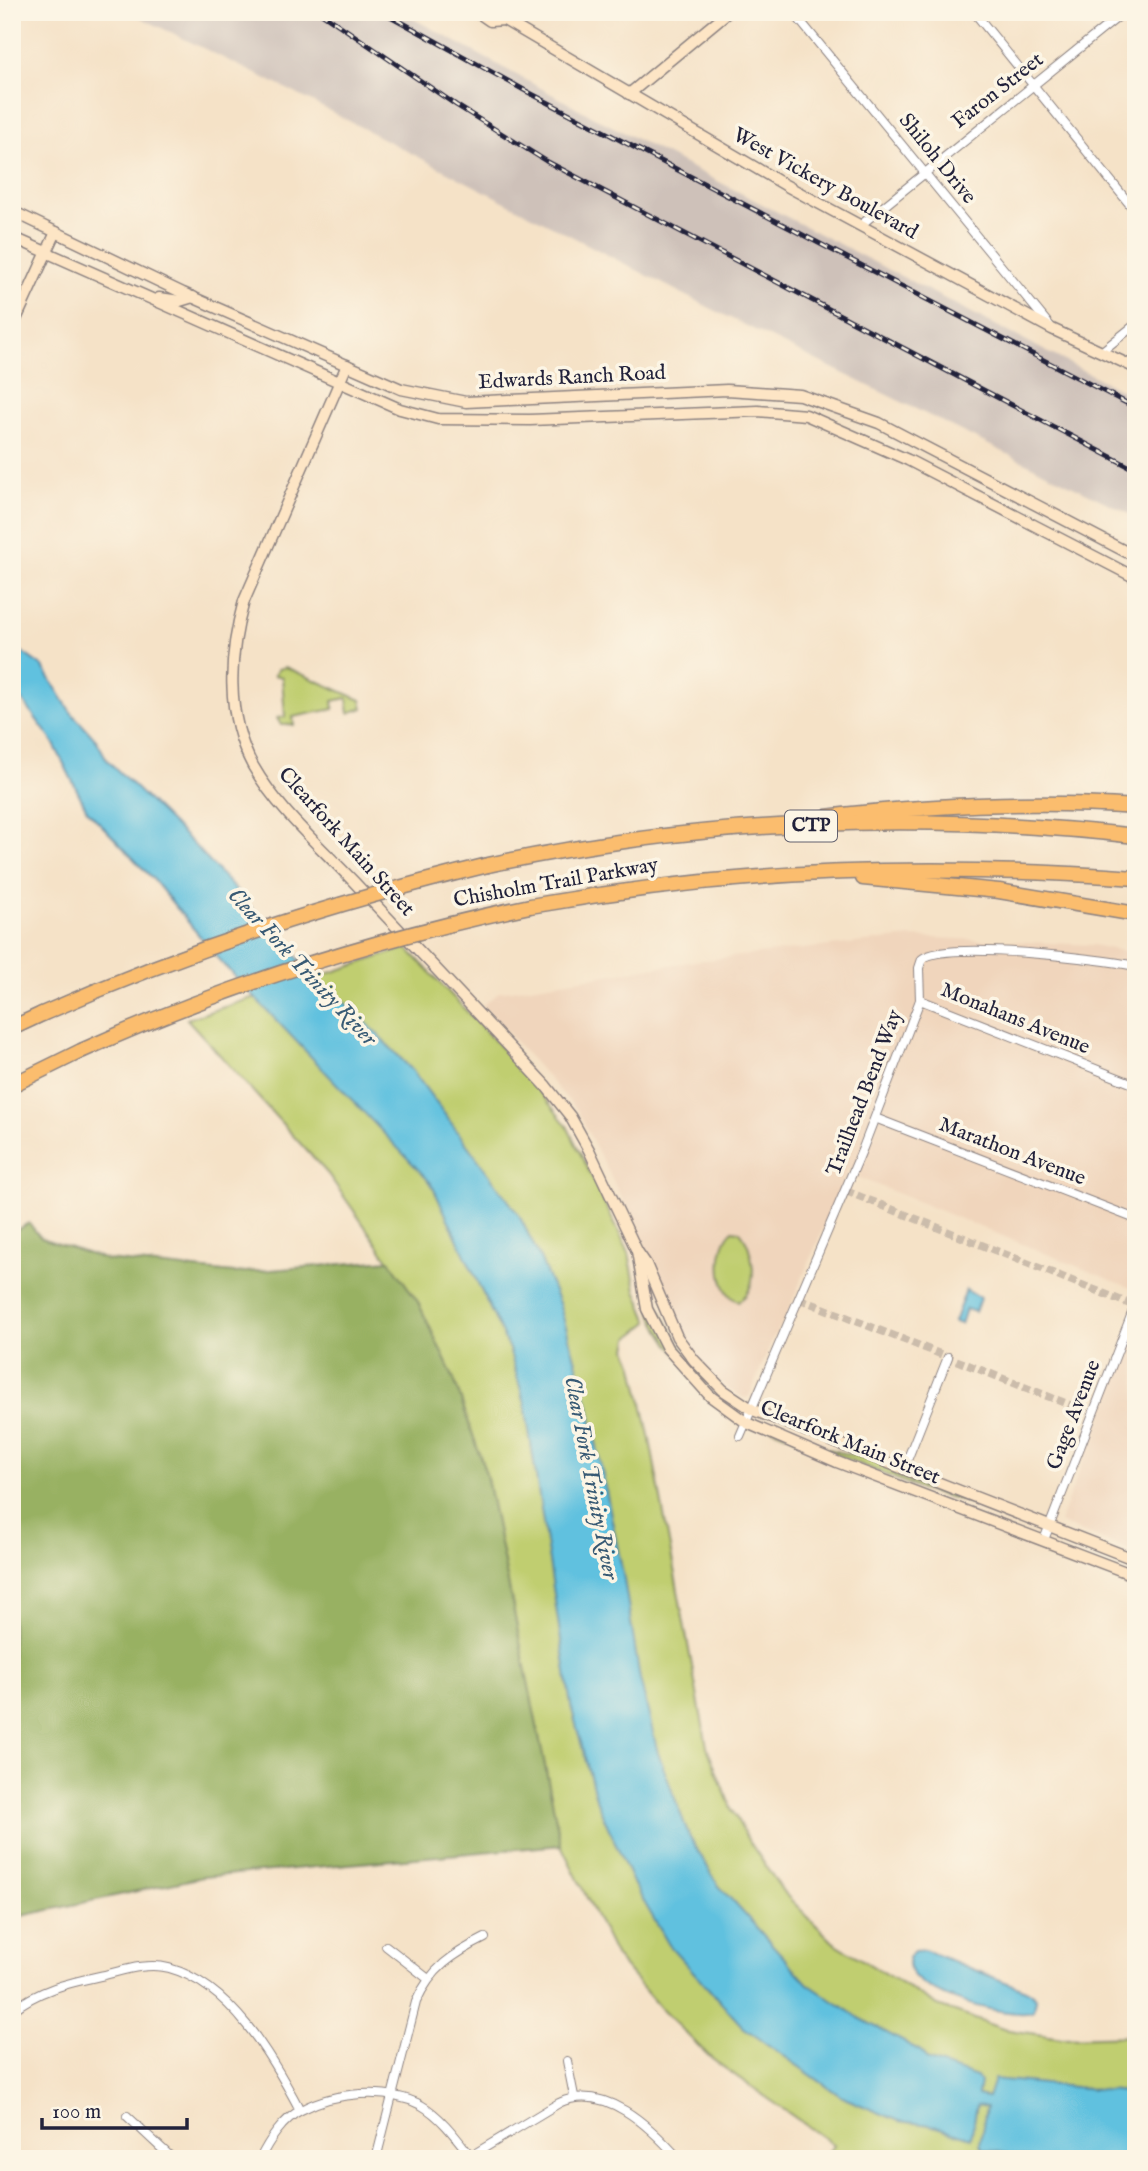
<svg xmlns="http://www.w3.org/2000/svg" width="1148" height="2171" viewBox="0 0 1148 2171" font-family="'IM FELL English',serif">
  <rect width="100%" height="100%" fill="#fcf5e5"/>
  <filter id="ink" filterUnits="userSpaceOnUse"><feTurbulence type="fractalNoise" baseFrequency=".0143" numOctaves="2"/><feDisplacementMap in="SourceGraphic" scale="14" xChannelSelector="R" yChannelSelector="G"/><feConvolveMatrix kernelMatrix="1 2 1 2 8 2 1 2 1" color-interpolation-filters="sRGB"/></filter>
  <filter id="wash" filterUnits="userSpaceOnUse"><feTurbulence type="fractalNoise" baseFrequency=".00686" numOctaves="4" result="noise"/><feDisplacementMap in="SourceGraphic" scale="28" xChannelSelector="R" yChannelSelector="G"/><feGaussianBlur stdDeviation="1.57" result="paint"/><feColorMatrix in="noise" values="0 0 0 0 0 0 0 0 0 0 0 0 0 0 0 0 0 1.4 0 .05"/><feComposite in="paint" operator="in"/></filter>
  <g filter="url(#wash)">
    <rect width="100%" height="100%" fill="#f5e2c7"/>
    <g fill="#f0d5bc">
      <path d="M 910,937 L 1093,945 L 1136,954 L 1136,1290 L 857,1177 L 849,1167 L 784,1321 L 773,1338 L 749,1397 L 744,1398 L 726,1388 L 709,1372 L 677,1331 L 636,1226 L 577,1110 L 483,1005 L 499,992 L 696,961 Z"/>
      <path d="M 1136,1327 L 1136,1553 L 1059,1523 Z"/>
    </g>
    <path fill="#cec1b9" d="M 129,12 L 401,12 L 590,115 L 1136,398 L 1136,517 L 710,308 L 291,91 Z"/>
    <g fill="#c0ce70" stroke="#717856" stroke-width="2">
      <path d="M 285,667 L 361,700 L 363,708 L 349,713 L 347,698 L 333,701 L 334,709 L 293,717 L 294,725 L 281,725 L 277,718 L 285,717 L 282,677 L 274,675 L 278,669 Z"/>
      <path d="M 407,948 L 525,1073 L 567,1126 L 629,1253 L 636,1290 L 649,1322 L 629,1338 L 627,1349 L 634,1366 L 650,1440 L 707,1747 L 731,1808 L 747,1838 L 784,1893 L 833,1942 L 938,2006 L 1003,2029 L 1062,2038 L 1136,2036 L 1136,2159 L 832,2159 L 825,2156 L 834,2145 L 712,2059 L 660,2008 L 616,1957 L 561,1845 L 486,1474 L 454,1379 L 418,1302 L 328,1174 L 187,1019 Z"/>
      <path d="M 733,1230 L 739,1231 C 754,1245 761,1291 738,1301 C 715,1292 716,1244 733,1230 Z"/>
      <path d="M 649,1290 L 692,1366 L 738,1407 C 706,1387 669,1353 654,1318 C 651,1310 650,1299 649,1290 Z"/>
      <path d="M 766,1426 L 824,1448 L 872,1460 L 973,1500 L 972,1503 L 926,1491 Z"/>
    </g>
    <path fill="#98b162" stroke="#5d6a4e" stroke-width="2" d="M 29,1223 L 41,1238 L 107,1260 L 234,1273 L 389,1260 L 418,1302 L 454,1379 L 486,1474 L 561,1845 L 203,1877 L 12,1918 L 12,1232 Z"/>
    <g fill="#61c1df" stroke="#42728d" stroke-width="2">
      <path d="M 12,645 L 43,667 L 70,711 L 97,741 L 107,760 L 194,845 L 330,993 L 353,1009 L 412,1070 L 519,1215 L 540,1258 L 559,1303 L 588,1403 L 624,1579 L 640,1679 L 658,1753 L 689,1836 L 719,1886 L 808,1984 L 859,2018 L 921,2051 L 927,2060 L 977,2077 L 980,2082 L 978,2095 L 988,2097 L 994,2079 L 1136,2093 L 1136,2159 L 1034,2159 L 983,2149 L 980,2144 L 986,2107 L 977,2105 L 971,2138 L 930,2125 L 899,2121 L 842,2097 L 743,2027 L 669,1945 L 633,1883 L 597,1802 L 571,1706 L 525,1404 L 509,1349 L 431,1183 L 220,961 L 153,879 L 87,810 L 53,742 L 23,701 L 12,693 Z"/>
      <path d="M 966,1290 L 980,1298 L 975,1312 L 966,1309 L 961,1324 L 954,1322 Z"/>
      <path d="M 924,1950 L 1031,1992 L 1036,1999 L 1034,2011 C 1014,2022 879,1987 914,1951 Z"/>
    </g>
  </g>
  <g filter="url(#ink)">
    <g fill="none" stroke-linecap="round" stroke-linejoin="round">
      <g stroke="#cbbcab" stroke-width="8" stroke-dasharray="8 4" stroke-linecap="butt">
        <path d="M 846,1191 L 1135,1306"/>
        <path d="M 800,1299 L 1093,1414"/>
      </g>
      <g stroke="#8c8281" stroke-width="10">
        <g id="street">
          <path d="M 793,12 L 1050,326"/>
          <path d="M 974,12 L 1136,212"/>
          <path d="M 862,224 L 1124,12"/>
          <path d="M 1101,352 L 1136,324"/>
          <path d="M 920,1000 L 1136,1085"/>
          <path d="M 875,1118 L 1136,1219"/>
          <path d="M 740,1436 L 863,1148 L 920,1000 L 919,968 L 922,959 C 945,940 1101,959 1136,966"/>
          <path d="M 904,1468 L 948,1357"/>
          <path d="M 1044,1540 L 1136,1303"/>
          <path d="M 386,1946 L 427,1978"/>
          <path d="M 12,2011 C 38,1990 68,1983 100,1976 C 122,1971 146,1962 169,1968 C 231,1985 272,2057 300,2110"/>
          <path d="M 567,2061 L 574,2096"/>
          <path d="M 127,2116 L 173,2159"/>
          <path d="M 471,2156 L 559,2103 C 604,2082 650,2126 679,2159"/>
          <path d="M 260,2159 C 268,2142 283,2119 301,2110 C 334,2092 387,2087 421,2105 C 442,2117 458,2140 473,2159"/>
          <path d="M 376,2159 L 416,2002 C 431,1968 453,1954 485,1938"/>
        </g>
      </g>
      <g stroke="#8c8281" stroke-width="13">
        <g id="secondary">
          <path d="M 477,12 L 490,21 L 504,20"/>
          <path d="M 498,12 L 504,20 L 785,185 L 1052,329 L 1136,368"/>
          <path d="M 629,94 L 728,12"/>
          <path d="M 12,211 L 183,293 L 401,389 L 466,402 L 727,390 L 800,395 L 879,423 L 1136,557"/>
          <path d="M 12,237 L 400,409 L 438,419 L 530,420 L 758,411 L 806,415 L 908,460 L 1136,578"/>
          <path d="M 159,298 L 180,301 L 193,297"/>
          <path d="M 12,328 L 56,232"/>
          <path d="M 347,365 L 244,601 C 229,654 225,715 253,766 C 278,810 319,845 354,882 C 418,950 482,1017 546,1086 L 570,1116 L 589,1150 L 637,1251 L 646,1264 L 677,1337 L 694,1360 L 723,1390 L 753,1410 L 1136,1560"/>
          <path d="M 637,1251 L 647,1309 L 667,1348 L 710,1396 L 747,1423 L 837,1462 L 1136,1576"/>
        </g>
      </g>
      <g stroke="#8c8281" stroke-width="17">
        <g id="highway">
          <path d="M 826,817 C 928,805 1033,800 1136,807"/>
          <path d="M 488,865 C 700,820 921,811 1136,836"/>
          <path d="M 863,878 L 999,891 L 1136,914"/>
          <path d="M 530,906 C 739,869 925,863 1136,878"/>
          <path d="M 12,1028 L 42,1014"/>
          <path d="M 12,1085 L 81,1051"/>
        </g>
      </g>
      <use href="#street" stroke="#fff" stroke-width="8"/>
      <use href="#secondary" stroke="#fde5c5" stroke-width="10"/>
      <use href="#highway" stroke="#fbbd6e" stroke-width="14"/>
      <g stroke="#22223b" stroke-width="5">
        <g id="rail">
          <path d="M 320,12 L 456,105 L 546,161 L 1136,470"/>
          <path d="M 383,12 L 524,90 L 1136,408"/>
        </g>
      </g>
      <use href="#rail" stroke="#fcf5e5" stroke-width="2.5" stroke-dasharray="8" stroke-linecap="butt"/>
      <g stroke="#8c8281" stroke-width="17" stroke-linecap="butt">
        <g id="highway-bridge">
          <path d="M 42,1014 C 189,949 332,903 488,865"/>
          <path d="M 81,1051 C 226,985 374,939 530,906"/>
        </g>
      </g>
      <use href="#highway-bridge" stroke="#fbbd6e" stroke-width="14"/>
    </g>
  </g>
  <g text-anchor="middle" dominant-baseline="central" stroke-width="7" stroke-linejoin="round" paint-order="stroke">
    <rect fill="#fcf5e5" stroke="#63616e" stroke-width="2" x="785" y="810.5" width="52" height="31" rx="5"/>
    <g font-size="19" font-weight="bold" fill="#22223b">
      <text x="811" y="826">CTP</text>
    </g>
    <g font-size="21" fill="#22223b" stroke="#fcf5e5">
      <text transform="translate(998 91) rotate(-38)">Faron Street</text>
      <text transform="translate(937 159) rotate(51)">Shiloh Drive</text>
      <text transform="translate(825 184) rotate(29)">West Vickery Boulevard</text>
      <text transform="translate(572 378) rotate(-3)">Edwards Ranch Road</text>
      <text transform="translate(346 842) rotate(48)">Clearfork Main Street</text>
      <text transform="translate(556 883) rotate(-10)">Chisholm Trail Parkway</text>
      <text transform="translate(1015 1019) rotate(22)">Monahans Avenue</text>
      <text transform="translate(865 1093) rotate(-69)">Trailhead Bend Way</text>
      <text transform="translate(1012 1152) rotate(21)">Marathon Avenue</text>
      <text transform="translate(1074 1415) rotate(-69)">Gage Avenue</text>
      <text transform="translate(850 1443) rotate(22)">Clearfork Main Street</text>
    </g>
    <g font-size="23" font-style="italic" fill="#385a74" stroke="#fcf5e5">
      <text transform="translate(302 967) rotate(47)">Clear Fork Trinity River</text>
      <text transform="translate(591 1478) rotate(79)">Clear Fork Trinity River</text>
    </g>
  </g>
  <rect width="1148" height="2171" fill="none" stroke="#fcf5e5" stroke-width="42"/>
  <path d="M42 2118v10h145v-10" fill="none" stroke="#22223b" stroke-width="3.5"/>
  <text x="52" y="2118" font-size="21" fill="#22223b" stroke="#fcf5e5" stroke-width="5" paint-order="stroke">100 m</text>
</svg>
